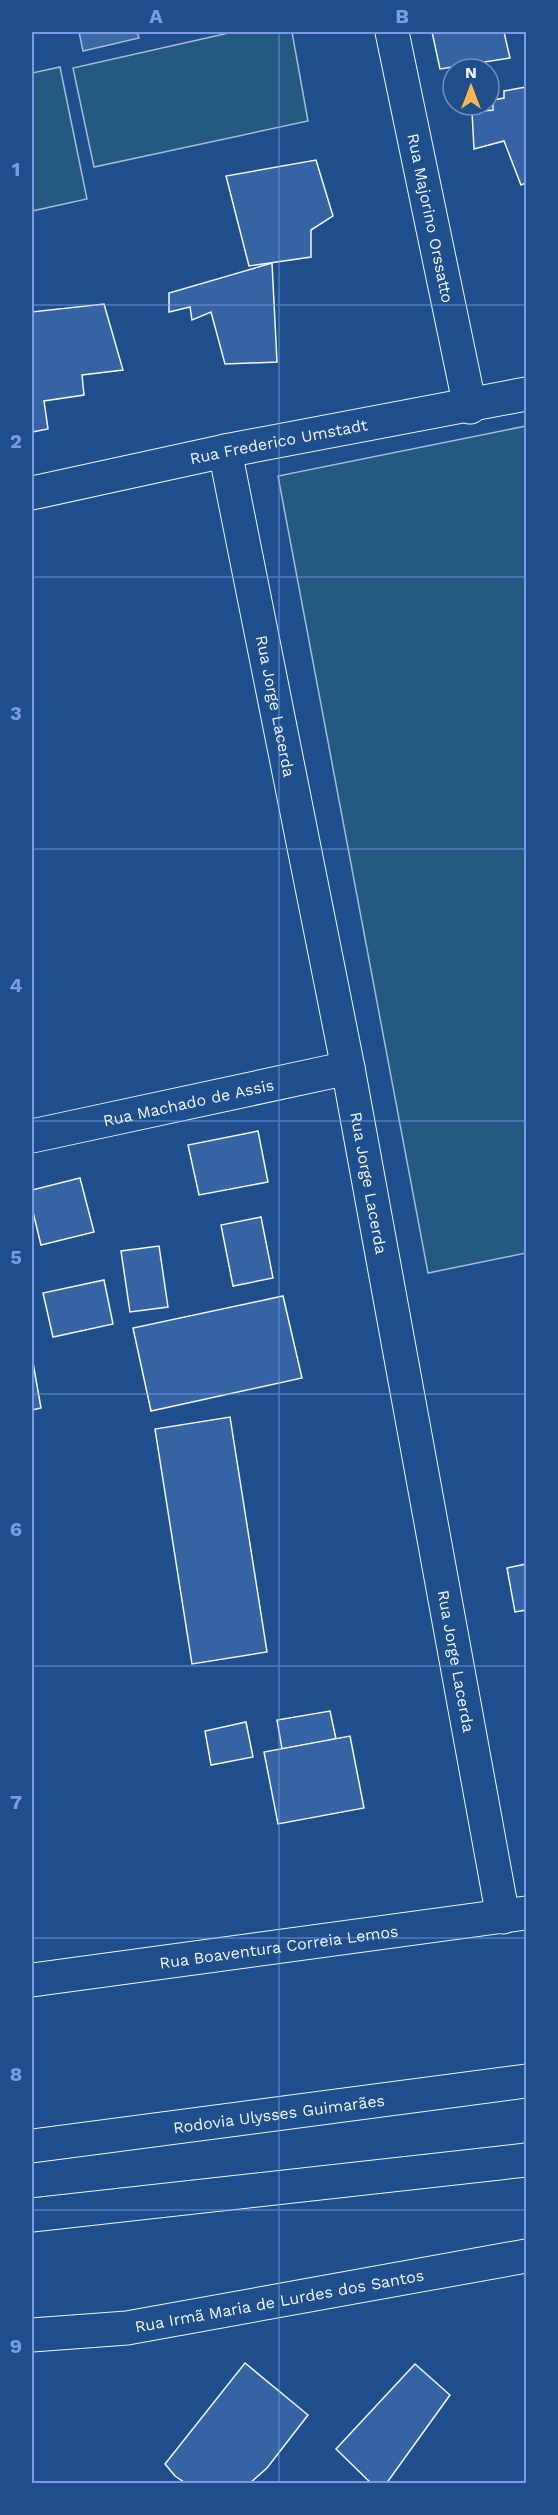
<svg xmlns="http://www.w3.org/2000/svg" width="558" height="2515" viewBox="0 0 558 2515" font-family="'Work Sans',sans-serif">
  <rect width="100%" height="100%" fill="#1f4e8c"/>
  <g fill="#245a82" stroke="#a8bbd7" stroke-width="1.5">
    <path d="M 233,32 L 292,32 L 308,121 L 94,167 L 73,68 Z"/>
    <path d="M 60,67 L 87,199 L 32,211 L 32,73 Z"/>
    <path d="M 526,426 L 526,1253 L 428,1273 L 278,476 Z"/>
  </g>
  <path fill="#3b69a3" stroke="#a8bbd7" stroke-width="1.5" d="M 79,32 L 137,32 L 139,38 L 83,51 Z"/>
  <g fill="#3563a3" stroke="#f2f6ff" stroke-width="1.5">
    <path d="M 432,32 L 504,32 L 510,58 L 440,69 Z"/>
    <path d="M 526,87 L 526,183 L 521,185 L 504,141 L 474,149 L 472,112 L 493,110 L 493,100 L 504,98 L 504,91 Z"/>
    <path d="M 316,160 L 333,216 L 311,230 L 311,257 L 249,266 L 226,176 Z"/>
    <path d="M 272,263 L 277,362 L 225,364 L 211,312 L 192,320 L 190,307 L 169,312 L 169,293 Z"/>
    <path d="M 104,304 L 123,370 L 82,375 L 84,395 L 44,401 L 48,429 L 32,432 L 32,308 L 32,312 Z"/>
    <path d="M 258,1131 L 268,1182 L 199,1195 L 188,1145 Z"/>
    <path d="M 80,1178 L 94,1232 L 41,1245 L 32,1208 L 32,1190 Z"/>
    <path d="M 261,1217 L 273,1278 L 233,1286 L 221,1225 Z"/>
    <path d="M 159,1246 L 168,1307 L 130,1312 L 121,1251 Z"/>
    <path d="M 104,1280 L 113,1324 L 53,1337 L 43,1293 Z"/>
    <path d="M 283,1296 L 302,1378 L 151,1411 L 133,1328 Z"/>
    <path d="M 32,1357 L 41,1408 L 32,1410 Z"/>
    <path d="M 230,1417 L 267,1652 L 192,1664 L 155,1429 Z"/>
    <path d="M 526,1564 L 526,1610 L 515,1612 L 507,1568 Z"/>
    <path d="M 330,1711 L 336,1739 L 282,1749 L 277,1720 Z"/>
    <path d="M 246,1722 L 253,1757 L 211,1765 L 205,1731 Z"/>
    <path d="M 350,1736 L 364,1808 L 278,1824 L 264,1752 Z"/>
    <path d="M 245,2363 L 308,2415 L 267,2468 L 249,2484 L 187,2484 L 175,2476 L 165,2464 Z"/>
    <path d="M 415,2364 L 450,2395 L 386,2484 L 372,2484 L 336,2449 Z"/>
  </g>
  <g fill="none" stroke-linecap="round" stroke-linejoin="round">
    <g stroke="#f2f6ff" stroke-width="35">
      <g id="minor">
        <path id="s1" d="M 392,32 L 470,407"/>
        <path id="s2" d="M 225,451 L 348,1068 L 503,1917"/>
        <path id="s3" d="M 32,493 L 225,451 L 526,394"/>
        <path id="s4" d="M 32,1136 L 348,1068"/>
        <path id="s5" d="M 32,1980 L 526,1913"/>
        <path id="s6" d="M 32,2335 L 127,2328 L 526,2256"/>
      </g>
    </g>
    <g stroke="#f2f6ff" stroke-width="35">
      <g id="highway">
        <path id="s7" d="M 32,2146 L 526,2081"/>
        <path d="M 32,2215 L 526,2160"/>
      </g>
    </g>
    <use href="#minor" stroke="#1f4e8c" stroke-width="33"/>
    <use href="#highway" stroke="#1f4e8c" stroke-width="33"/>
  </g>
  <path fill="none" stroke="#7d9aea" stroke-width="1.5" stroke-opacity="0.55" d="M 279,32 L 279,2484M 32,305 L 526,305M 32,577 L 526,577M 32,849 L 526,849M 32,1121 L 526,1121M 32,1394 L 526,1394M 32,1666 L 526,1666M 32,1938 L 526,1938M 32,2210 L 526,2210"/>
  <g text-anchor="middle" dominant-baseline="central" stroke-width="4.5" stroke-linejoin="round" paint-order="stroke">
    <g font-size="16" fill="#f2f6ff" stroke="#1f4e8c">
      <text stroke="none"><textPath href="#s1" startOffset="190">Rua Majorino Orssatto</textPath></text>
      <text stroke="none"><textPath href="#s3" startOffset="252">Rua Frederico Umstadt</textPath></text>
      <text stroke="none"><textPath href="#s2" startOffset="260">Rua Jorge Lacerda</textPath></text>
      <text stroke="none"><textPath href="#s4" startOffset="160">Rua Machado de Assis</textPath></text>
      <text stroke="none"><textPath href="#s2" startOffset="746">Rua Jorge Lacerda</textPath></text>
      <text stroke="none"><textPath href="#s2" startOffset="1232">Rua Jorge Lacerda</textPath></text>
      <text stroke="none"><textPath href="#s5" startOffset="249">Rua Boaventura Correia Lemos</textPath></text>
      <text stroke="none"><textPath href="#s7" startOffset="249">Rodovia Ulysses Guimarães</textPath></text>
      <text stroke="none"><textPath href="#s6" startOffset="250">Rua Irmã Maria de Lurdes dos Santos</textPath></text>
    </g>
  </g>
  <rect width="558" height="2515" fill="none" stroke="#1f4e8c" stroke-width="66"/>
  <g transform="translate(471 87)"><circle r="28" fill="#1f4e8c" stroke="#7391ba" stroke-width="1.5"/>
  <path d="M0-4.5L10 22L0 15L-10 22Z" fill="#ffb74d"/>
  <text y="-9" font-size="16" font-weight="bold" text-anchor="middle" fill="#f2f6ff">N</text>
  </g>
  <rect x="33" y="33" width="492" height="2449" fill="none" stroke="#7d9aea" stroke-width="2"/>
  <g font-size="20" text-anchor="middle" font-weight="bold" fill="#7d9aea">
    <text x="156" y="23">A</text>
    <text x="402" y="23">B</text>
    <text x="16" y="176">1</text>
    <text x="16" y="448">2</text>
    <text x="16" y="720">3</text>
    <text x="16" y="992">4</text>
    <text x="16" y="1264">5</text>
    <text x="16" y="1536">6</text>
    <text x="16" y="1809">7</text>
    <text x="16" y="2081">8</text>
    <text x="16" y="2353">9</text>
  </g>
</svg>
